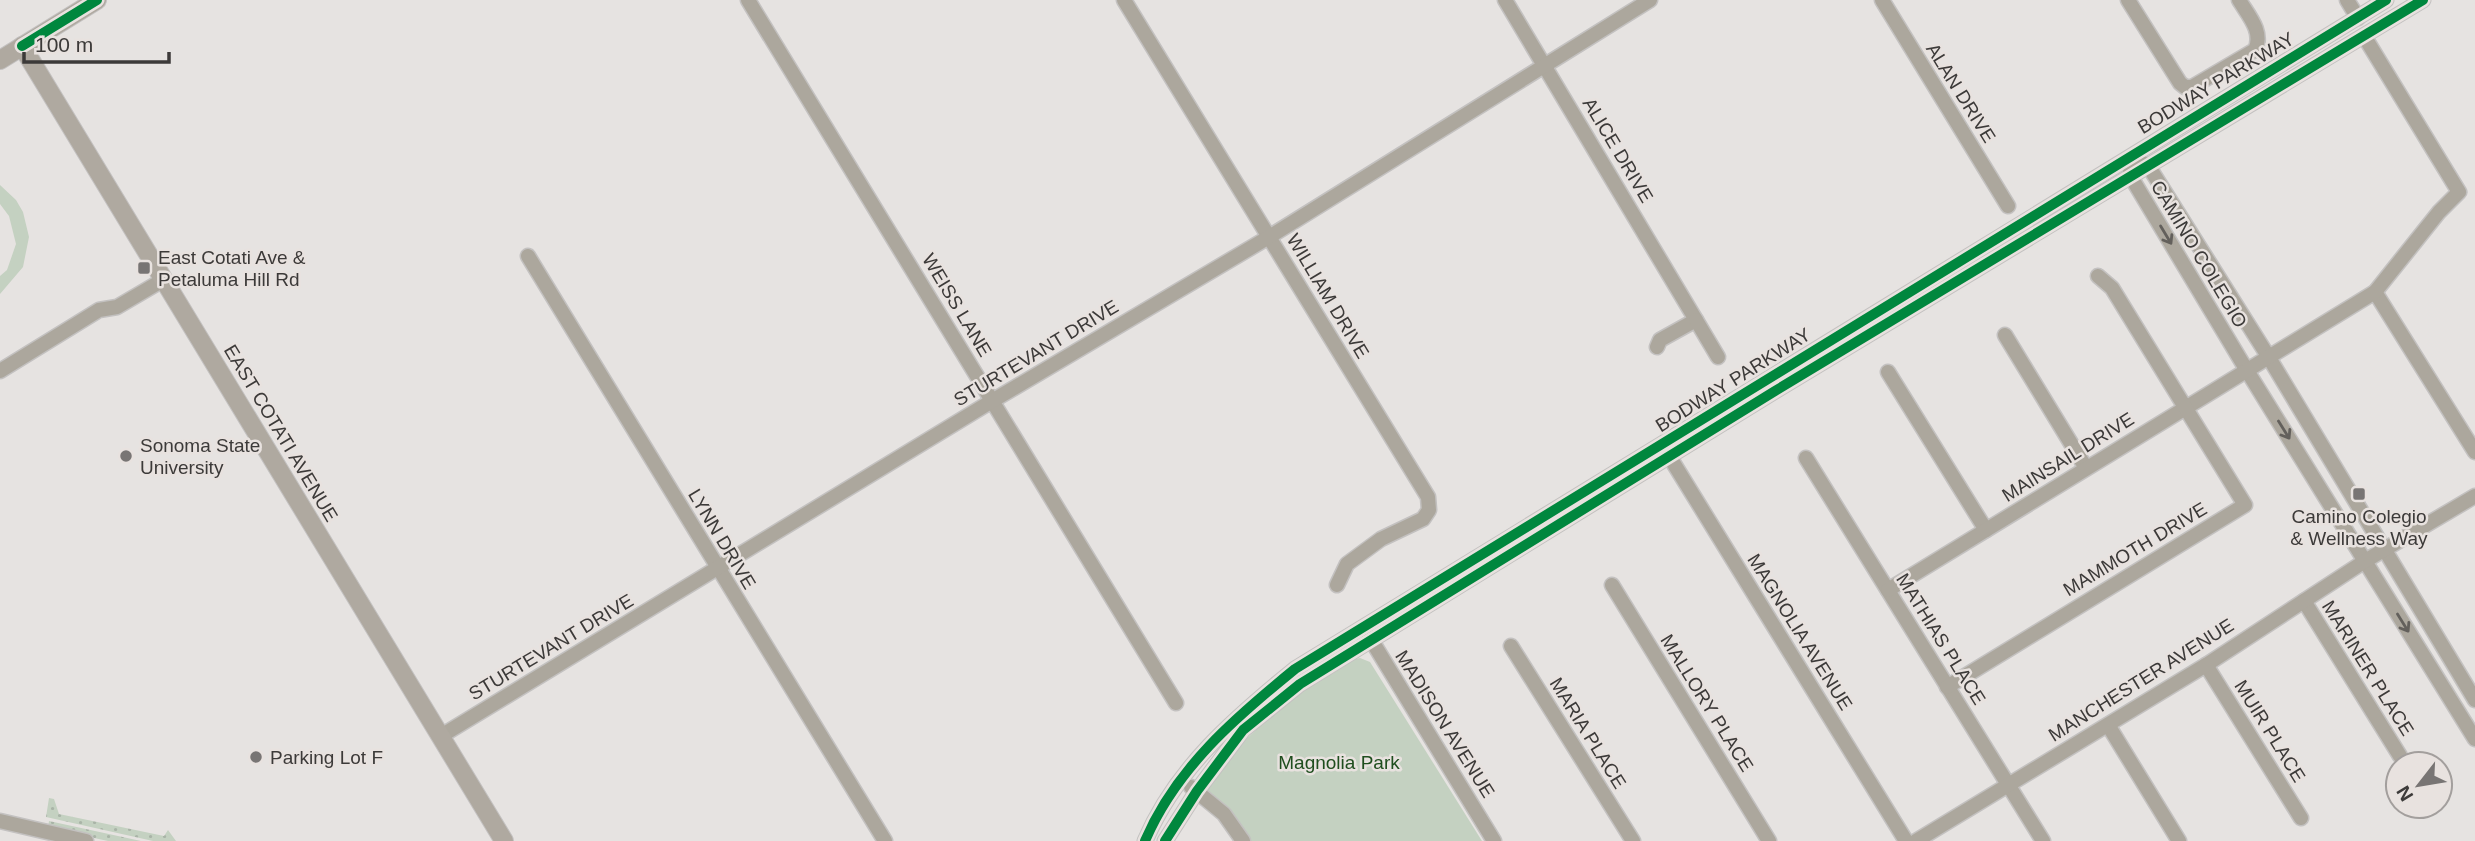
<svg xmlns="http://www.w3.org/2000/svg" width="2475" height="841" viewBox="0 0 2475 841" font-family="Arial,sans-serif">
  <defs>
    <pattern id="grass-dots" width="8" height="8" patternUnits="userSpaceOnUse" patternTransform="scale(1.75)"><rect width="8" height="8" fill="#c4d1c1"/><path d="M2 2h.1M6 6h.1" fill="none" stroke="#a9b4a7" stroke-width="1.8" stroke-linecap="round"/></pattern>
  </defs>
  <rect width="100%" height="100%" fill="#e6e3e1"/>
  <g fill="url(#grass-dots)">
    <path d="M 49,798 L 54,799 L 59,814 L 164,836 L 168,830 L 176,841 L 153,841 L 46,817 Z"/>
    <path d="M 49,821 L 141,841 L 108,841 L 48,828 Z"/>
  </g>
  <g fill="#c4d1c1">
    <path d="M 0,185 L 16,200 L 23,212 L 29,237 L 23,267 L 0,294 L 0,276 L 7,270 L 16,244 L 9,216 L 0,204 Z"/>
    <path d="M 1360,658 L 1370,662 L 1482,841 L 1247,841 C 1238,830 1209,803 1207,790 C 1206,767 1326,665 1350,659 C 1353,658 1357,659 1360,658 Z"/>
  </g>
  <g fill="none" stroke-linecap="round" stroke-linejoin="round">
    <g stroke="#c3c1c0" stroke-width="17">
      <g id="minor">
        <path d="M 748,0 L 1176,703"/>
        <path d="M 1124,0 L 1428,497 L 1429,510 L 1423,519 L 1381,539 L 1347,564 L 1337,585"/>
        <path d="M 1505,0 L 1696,320 L 1660,340 L 1657,347"/>
        <path d="M 1882,0 L 2008,206"/>
        <path d="M 2128,0 L 2180,83 L 2185,87 L 2192,87 L 2255,50 C 2264,32 2248,15 2239,0"/>
        <path d="M 2347,0 L 2358,18"/>
        <path d="M 2141,162 L 2149,167 L 2268,356 L 2475,700"/>
        <path d="M 2130,168 L 2131,177 L 2246,369 L 2475,739"/>
        <path d="M 528,256 L 885,841"/>
        <path d="M 2375,292 L 2475,452"/>
        <path d="M 1696,320 L 1718,357"/>
        <path d="M 2005,335 L 2086,468"/>
        <path d="M 0,371 L 99,310 L 117,307 L 163,280"/>
        <path d="M 1888,372 L 1986,530"/>
        <path d="M 1666,451 L 1906,841"/>
        <path d="M 1806,458 L 2043,841"/>
        <path d="M 1612,585 L 1769,841"/>
        <path d="M 1888,590 L 2375,292 L 2439,212 L 2459,192 L 2364,36"/>
        <path d="M 2304,601 L 2400,756"/>
        <path d="M 1367,633 L 1494,841"/>
        <path d="M 1511,646 L 1633,841"/>
        <path d="M 2206,665 L 2301,818"/>
        <path d="M 1947,687 L 2245,505 L 2112,288 L 2098,276"/>
        <path d="M 2108,725 L 2179,841"/>
        <path d="M 441,736 L 992,401 L 1269,237 L 1650,0"/>
        <path d="M 1191,787 L 1224,814 L 1243,841"/>
        <path d="M 0,821 L 86,841"/>
        <path d="M 1145,841 C 1176,768 1236,717 1295,669 L 2386,0"/>
        <path d="M 1165,841 L 1197,791 L 1243,730 L 1300,684 L 1775,391 L 2423,0"/>
        <path d="M 1916,841 L 2206,665 L 2365,561 L 2475,496"/>
      </g>
    </g>
    <g stroke="#c3c1c0" stroke-width="20">
      <g id="major">
        <path d="M 22,46 L 504,841"/>
        <path d="M 0,60 L 97,0"/>
      </g>
    </g>
    <use href="#minor" stroke="#aca79d" stroke-width="14"/>
    <use href="#major" stroke="#afa9a0" stroke-width="18"/>
    <g stroke="#e8e2df" stroke-width="15">
      <g id="cycleway">
        <path d="M 22,46 L 97,0"/>
        <path d="M 1145,841 C 1176,768 1236,717 1295,669 L 2386,0"/>
        <path d="M 1165,841 L 1197,791 L 1243,730 L 1300,684 L 1775,391 L 2423,0"/>
      </g>
    </g>
    <use href="#cycleway" stroke="#00873e" stroke-width="10"/>
  </g>
  <defs><path id="oneway-shaft" d="M-6 0H5M1.5-3L5.5 0L1.5 3" fill="none" stroke-width="1.6" stroke-linecap="round" stroke-linejoin="round" transform="scale(1.75)"/></defs>
  <g stroke="#63605c">
    <use href="#oneway-shaft" transform="translate(2166 235) rotate(59)"/>
    <use href="#oneway-shaft" transform="translate(2284 430) rotate(58)"/>
    <use href="#oneway-shaft" transform="translate(2403 623) rotate(58)"/>
  </g>
  <g fill="#787574" stroke="#e8e2df" stroke-width="2.5">
    <rect x="137" y="261" width="14" height="14" rx="3.5"/>
    <circle cx="126" cy="456" r="7"/>
    <rect x="2352" y="487" width="14" height="14" rx="3.5"/>
    <circle cx="256" cy="757" r="7"/>
  </g>
  <g text-anchor="middle" dominant-baseline="central" stroke-width="5" stroke-linejoin="round" paint-order="stroke">
    <g font-size="19" fill="#3c3a39" stroke="#e8e2df">
      <text transform="translate(2216 83) rotate(-31)">BODWAY PARKWAY</text>
      <text transform="translate(1961 93) rotate(58)">ALAN DRIVE</text>
      <text transform="translate(1618 150) rotate(59)">ALICE DRIVE</text>
      <text transform="translate(2199 254) rotate(59)">CAMINO COLEGIO</text>
      <text transform="translate(1328 296) rotate(59)">WILLIAM DRIVE</text>
      <text transform="translate(957 305) rotate(59)">WEISS LANE</text>
      <text transform="translate(1036 353) rotate(-31)">STURTEVANT DRIVE</text>
      <text transform="translate(1733 380) rotate(-32)">BODWAY PARKWAY</text>
      <text transform="translate(281 433) rotate(59)">EAST COTATI AVENUE</text>
      <text transform="translate(2068 457) rotate(-32)">MAINSAIL DRIVE</text>
      <text transform="translate(722 539) rotate(59)">LYNN DRIVE</text>
      <text transform="translate(2135 549) rotate(-31)">MAMMOTH DRIVE</text>
      <text transform="translate(1800 632) rotate(58)">MAGNOLIA AVENUE</text>
      <text transform="translate(1941 639) rotate(58)">MATHIAS PLACE</text>
      <text transform="translate(551 647) rotate(-31)">STURTEVANT DRIVE</text>
      <text transform="translate(2368 668) rotate(58)">MARINER PLACE</text>
      <text transform="translate(2141 680) rotate(-32)">MANCHESTER AVENUE</text>
      <text transform="translate(1707 703) rotate(58)">MALLORY PLACE</text>
      <text transform="translate(1445 724) rotate(58)">MADISON AVENUE</text>
      <text transform="translate(2270 731) rotate(58)">MUIR PLACE</text>
      <text transform="translate(1588 733) rotate(58)">MARIA PLACE</text>
    </g>
    <g font-size="19" fill="#3c3a39" stroke="#e8e2df" text-anchor="start">
      <text x="158" y="257">East Cotati Ave &amp;<tspan x="158" dy="22">Petaluma Hill Rd</tspan></text>
      <text x="140" y="445">Sonoma State<tspan x="140" dy="22">University</tspan></text>
      <text x="2359" y="516" text-anchor="middle">Camino Colegio<tspan x="2359" dy="22">&amp; Wellness Way</tspan></text>
      <text x="270" y="757">Parking Lot F</text>
    </g>
    <g font-size="19" fill="#1f4e1e" stroke="#e8e2df">
      <text x="1339" y="762">Magnolia Park</text>
    </g>
  </g>
  <g transform="translate(2419 785) rotate(239)"><circle r="33" fill="#e8e2df" stroke="#a39f9d" stroke-width="2"/>
  <path d="M0-5L12 26L0 18L-12 26Z" fill="#787574"/>
  <text y="-10" font-size="19" font-weight="bold" text-anchor="middle" fill="#3c3a39">N</text>
  </g>
  <path d="M24 52v10h145v-10" fill="none" stroke="#3c3a39" stroke-width="3.5"/>
  <text x="35" y="52" font-size="21" fill="#3c3a39" stroke="#e8e2df" stroke-width="5" paint-order="stroke">100 m</text>
</svg>
